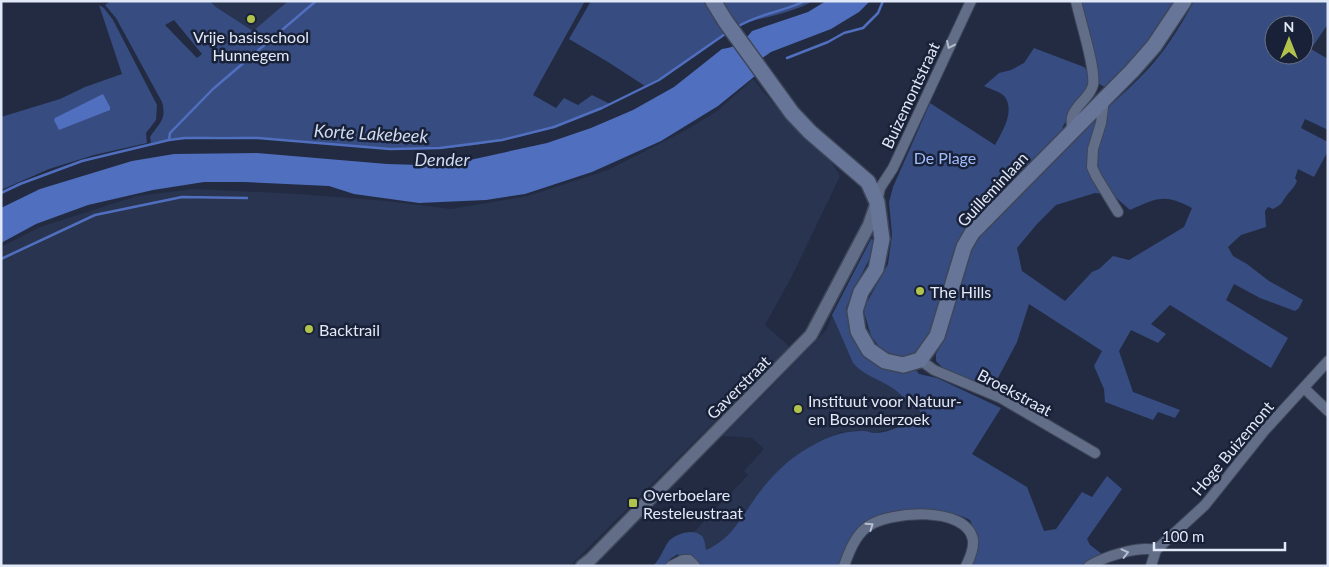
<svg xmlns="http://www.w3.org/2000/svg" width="1329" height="567" viewBox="0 0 1329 567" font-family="Lato,sans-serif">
  <rect width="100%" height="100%" fill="#222b41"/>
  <g fill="#293451">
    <path d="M 210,1 L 288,1 L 253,31 L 216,7 Z"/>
    <path d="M 753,79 L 777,108 L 832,163 L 840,176 L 792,276 L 765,325 L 791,348 L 761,375 L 570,566 L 1,566 L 1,247 L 40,227 L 137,196 L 194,189 L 299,194 L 387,201 L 451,209 L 528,196 L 608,170 L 688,129 L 717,111 Z"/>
    <path d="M 832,315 L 853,363 L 889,384 L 907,402 L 917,406 L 921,415 L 891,429 L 875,433 L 865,431 L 841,432 L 829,437 L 744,517 L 734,530 L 715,546 L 706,550 L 704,539 L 701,534 L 694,532 L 748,475 L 744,471 L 764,449 L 752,438 L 723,436 L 819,338 L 827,329 Z"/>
  </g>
  <g fill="#374c81" fill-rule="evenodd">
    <path d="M 111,1 L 210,1 L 216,7 L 253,31 L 288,1 L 585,1 L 533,95 L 556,108 L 564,98 L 578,105 L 592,95 L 610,104 C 546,137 461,153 389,149 C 372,148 354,145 337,144 C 275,138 212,132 151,143 L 150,137 C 159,123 167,120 162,102 L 116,18 L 105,5 ZM 174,20 L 202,54 L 197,58 L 165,25 Z"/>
    <path d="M 591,1 L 703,1 L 725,34 C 699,53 674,72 645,86 L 608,62 L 569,39 Z"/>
    <path d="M 721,1 L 813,1 C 790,14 763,17 739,25 Z"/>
    <path d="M 1081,1 L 1177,1 C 1158,34 1131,60 1105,87 L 1097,83 Z"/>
    <path d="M 1194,1 L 1328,1 L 1328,24 L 1311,49 L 1328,59 L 1328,130 L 1305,119 L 1301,128 L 1328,142 L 1328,151 L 1314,177 L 1298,169 L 1295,178 L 1297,181 C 1294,188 1291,190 1287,195 C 1281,203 1283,204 1273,209 L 1268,207 L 1265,211 L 1266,227 L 1241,235 L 1228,247 L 1233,256 L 1247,264 L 1269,281 L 1303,300 L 1299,308 L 1295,311 L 1260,298 L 1234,284 L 1226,300 L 1288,338 L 1271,368 L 1170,305 L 1151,324 L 1166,334 L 1158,343 L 1131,330 L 1119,351 L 1133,392 L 1180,410 L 1175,418 L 1158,412 L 1153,420 L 1105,402 L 1104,389 L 1094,366 L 1102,351 L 1029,304 L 1017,342 L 991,391 L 943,368 L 936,361 L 936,354 L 946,336 L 961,272 L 959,242 L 949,267 L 933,328 L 925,343 L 916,352 L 904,357 L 889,353 L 880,348 L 871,336 L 864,312 L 866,304 L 888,264 L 892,235 L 889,202 L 893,187 L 930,103 L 995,145 C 1002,132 1015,112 1005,97 C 1001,92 990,89 984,86 L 999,73 L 1011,70 L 1024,63 L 1034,48 L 1084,67 L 1089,72 L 1091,82 L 1063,126 L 1061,136 L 1066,143 C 1094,119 1124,95 1149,68 C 1165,51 1183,22 1194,1 ZM 1274,25 L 1304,25 L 1304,55 L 1274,55 ZM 1095,193 L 1113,195 L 1130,210 C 1157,198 1164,193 1192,208 L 1184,227 L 1129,260 L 1113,256 L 1099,269 L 1092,272 L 1065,301 L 1022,271 L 1017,248 L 1037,224 L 1056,205 Z"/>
    <path d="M 99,5 L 104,8 L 113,20 L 157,105 L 156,120 L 146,133 L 147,143 L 94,155 L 49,169 L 1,190 L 1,117 L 60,99 L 85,87 L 122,74 Z"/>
    <path d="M 871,239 L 874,240 L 872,254 L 856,285 L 846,308 L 850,329 L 856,343 L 866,357 L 872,362 L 898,373 L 916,370 L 919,374 L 937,378 L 1001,408 L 972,454 L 1027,487 L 1044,531 L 1056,529 L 1082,492 L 1092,497 L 1107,476 L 1122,489 L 1087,539 L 1090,545 L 1102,554 L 1089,560 L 1081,566 L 971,566 L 977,553 L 976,535 L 970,520 C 943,506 887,504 862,525 C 850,535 846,552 840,566 L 680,566 L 682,563 L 678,554 L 670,559 L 666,566 L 653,566 C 660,559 663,550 668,542 C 674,534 693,528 701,535 C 705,538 705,545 706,550 C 735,537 743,513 762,489 C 773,475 788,460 803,451 C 822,439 841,430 864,431 C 868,431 871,433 875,433 C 891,433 907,422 921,415 L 918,406 L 910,409 C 897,380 869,382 853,363 L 832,315 Z"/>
  </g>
  <g fill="#516fbf">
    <path d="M 826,1 L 870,1 L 859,12 L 831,29 L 771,52 L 749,67 L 755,76 L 718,106 L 661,141 L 592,172 L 525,194 L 486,200 L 419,203 L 354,194 L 329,186 L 244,182 L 204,182 L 153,190 L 88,205 L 36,224 L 1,243 L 1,208 L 40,189 L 132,161 L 174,154 L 257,153 L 387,164 L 421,165 L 470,160 L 547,143 L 591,128 L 633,110 L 674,87 L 722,49 C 734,48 745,41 752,31 L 808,12 Z"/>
    <path d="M 103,94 L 110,107 L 110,110 L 59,130 L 54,120 L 55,118 Z"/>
  </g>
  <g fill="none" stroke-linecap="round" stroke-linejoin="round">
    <g stroke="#516fbf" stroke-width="2.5">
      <path d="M 737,27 C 760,13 783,12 805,1"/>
      <path d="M 787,58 L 828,42 L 844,33 L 863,28 L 878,13 L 883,1"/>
      <path d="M 169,140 L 170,133 L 213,89 L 316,1"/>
      <path d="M 1,193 L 20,184 L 82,161 L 169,140 L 185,138 L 258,138 L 390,149 L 440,148 L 502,140 L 554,127 L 602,108 L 659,80 L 728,32"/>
      <path d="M 1,259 L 95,215 L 182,197 L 247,198"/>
    </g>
    <g stroke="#3e4659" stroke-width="12">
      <g id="minor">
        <path d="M 1104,100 L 1101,123 L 1093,149 L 1092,167 L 1096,176 L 1118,212"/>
        <path d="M 1072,132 C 1072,128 1071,121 1072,117 C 1076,104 1090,98 1093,85 C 1096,68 1080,21 1076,1"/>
        <path d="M 877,202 L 880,188 L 893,168 L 971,1"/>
        <path d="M 920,360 L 934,370 L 1001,398 L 1095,453"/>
        <path d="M 1304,388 L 1328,411"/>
        <path d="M 671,566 L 683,560 L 689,560 L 695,566"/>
        <path d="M 844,566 C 849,552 855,536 867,527 C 888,511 967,505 973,540 C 974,549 970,558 966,566"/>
        <path d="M 1089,566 C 1106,556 1137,546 1156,550"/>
        <path d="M 1151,566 L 1156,550 L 1205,505 L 1265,430 L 1328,361"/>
      </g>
    </g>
    <g stroke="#3e4659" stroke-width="15">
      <path id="tertiary" d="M 582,566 L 591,559 L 811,335 L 869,225 L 877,202"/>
    </g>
    <g stroke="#3e4659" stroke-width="18">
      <path id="secondary" d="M 713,1 L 726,22 L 792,113 L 810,132 L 868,182 L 877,202 L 882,239 L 876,269 L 861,292 L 855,311 L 858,331 L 869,350 L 885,361 L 903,365 L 920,360 L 937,336 L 964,247 L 972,233 L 1132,71 L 1154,46 L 1184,1"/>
    </g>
    <use href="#minor" stroke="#626d87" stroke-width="10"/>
    <use href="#tertiary" stroke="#626d87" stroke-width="12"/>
    <use href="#secondary" stroke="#667598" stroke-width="15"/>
  </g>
  <defs><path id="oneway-chevron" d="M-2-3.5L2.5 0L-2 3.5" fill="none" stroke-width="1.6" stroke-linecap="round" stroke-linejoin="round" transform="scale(1.25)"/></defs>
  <g stroke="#b5bdd0">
    <use href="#oneway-chevron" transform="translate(950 45) rotate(115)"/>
    <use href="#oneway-chevron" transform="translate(870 526) rotate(-34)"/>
    <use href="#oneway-chevron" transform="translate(1125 553) rotate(-14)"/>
  </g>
  <g fill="#b2c34c" stroke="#182137" stroke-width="2">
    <circle cx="251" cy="19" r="5"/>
    <circle cx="920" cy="291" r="5"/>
    <circle cx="309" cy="329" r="5"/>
    <circle cx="798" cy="409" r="5"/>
    <rect x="628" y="498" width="10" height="10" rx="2.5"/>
  </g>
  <g text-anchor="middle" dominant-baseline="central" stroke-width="5" stroke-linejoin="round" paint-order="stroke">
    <g font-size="16" fill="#e1e8f7" stroke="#182137" text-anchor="start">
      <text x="251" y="36" text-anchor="middle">Vrije basisschool<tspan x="251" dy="18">Hunnegem</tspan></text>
      <text x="930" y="291">The Hills</text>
      <text x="319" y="329">Backtrail</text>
      <text x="808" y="400">Instituut voor Natuur-<tspan x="808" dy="18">en Bosonderzoek</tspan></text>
      <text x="643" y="494">Overboelare<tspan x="643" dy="18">Resteleustraat</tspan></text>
    </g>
    <g font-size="16" fill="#e1e8f7" stroke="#182137">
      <text transform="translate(910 95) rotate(-65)">Buizemontstraat</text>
      <text transform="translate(992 189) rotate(-47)">Guilleminlaan</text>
      <text transform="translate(738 387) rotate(-45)">Gaverstraat</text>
      <text transform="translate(1015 392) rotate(28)">Broekstraat</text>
      <text transform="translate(1232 448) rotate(-50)">Hoge Buizemont</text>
    </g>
    <g font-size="16" fill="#a2bdfd" stroke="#182137">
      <text x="945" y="157">De Plage</text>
    </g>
    <g font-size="18" font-style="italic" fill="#d0daef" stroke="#182137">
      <text transform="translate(371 133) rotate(3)">Korte Lakebeek</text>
      <text x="442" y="159">Dender</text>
    </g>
  </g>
  <rect width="1329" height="567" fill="none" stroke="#e1e8f7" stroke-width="5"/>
  <g transform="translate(1289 40)"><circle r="24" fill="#182137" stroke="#687184"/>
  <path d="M0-4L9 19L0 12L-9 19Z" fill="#b2c34c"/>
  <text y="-8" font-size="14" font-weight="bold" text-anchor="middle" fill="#e1e8f7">N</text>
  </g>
  <path d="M1154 542v8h131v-8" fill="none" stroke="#e1e8f7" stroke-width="2.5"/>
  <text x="1162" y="542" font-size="15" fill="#e1e8f7" stroke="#182137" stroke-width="4" paint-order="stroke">100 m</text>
</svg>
